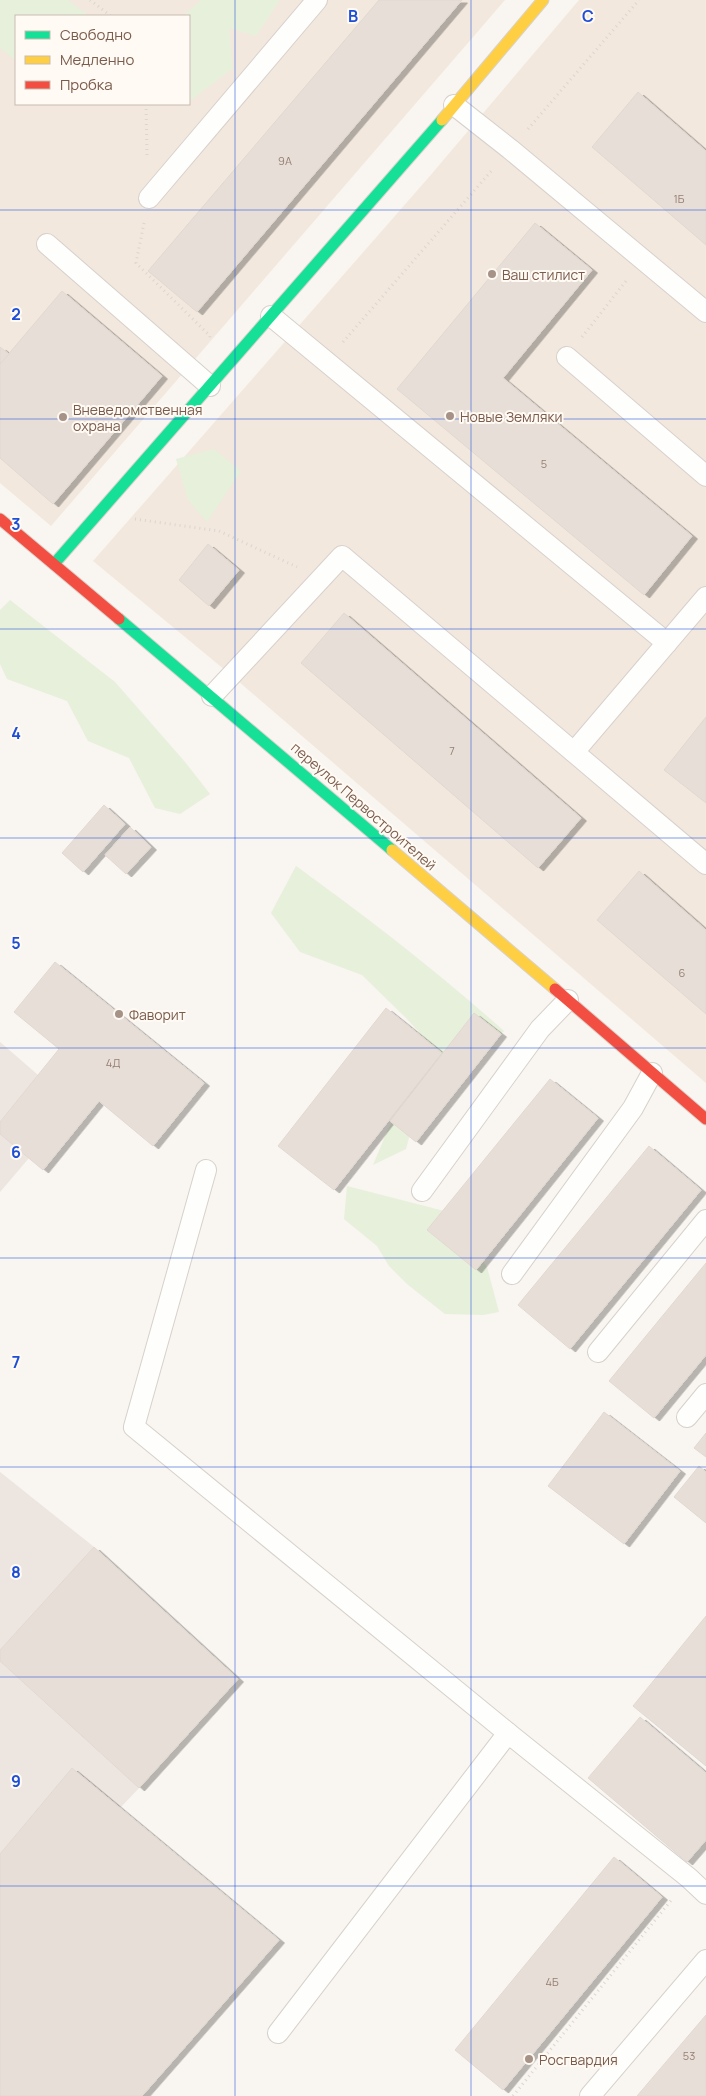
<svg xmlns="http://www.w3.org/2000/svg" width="706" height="2096" viewBox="0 0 706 2096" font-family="Manrope,sans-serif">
  <defs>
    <filter id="shadow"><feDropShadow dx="5.5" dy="3" stdDeviation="0" flood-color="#0004"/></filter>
  </defs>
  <rect width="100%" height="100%" fill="#f9f5f0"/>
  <g fill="#f2e8de" fill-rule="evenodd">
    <path d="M 0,0 L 505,0 L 51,526 L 0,483 ZM 16,16 L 189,16 L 189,104 L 16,104 Z"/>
    <path d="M 579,0 L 706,0 L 706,1083 L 231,675 L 93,561 L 429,177 Z"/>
  </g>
  <g fill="#ede5e0">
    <path d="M 0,1042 L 38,1075 L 0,1122 Z"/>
    <path d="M 0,1134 L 29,1158 L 0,1192 Z"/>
    <path d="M 0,1472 L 94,1547 L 0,1650 Z"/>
    <path d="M 0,1661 L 139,1788 L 120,1808 L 72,1768 L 0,1854 Z"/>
  </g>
  <g fill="#e7f0db">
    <path d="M 0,0 L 68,0 L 89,16 L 16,16 L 16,61 L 0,48 Z"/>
    <path d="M 201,0 L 280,0 L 256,36 L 229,28 L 233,68 L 190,101 L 189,100 L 189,16 L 183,16 Z"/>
    <path d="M 214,449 L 241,471 L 207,522 L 188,500 L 176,459 Z"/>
    <path d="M 10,600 L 115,682 L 185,762 L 210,794 L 180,814 L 155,808 L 129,758 L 88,741 L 67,701 L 7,679 L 0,664 L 0,610 Z"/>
    <path d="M 296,866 C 368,918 438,972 504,1031 L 415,1115 L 406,1149 L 373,1165 L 388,1129 L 437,1051 L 405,1017 L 362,975 L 300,952 L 271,913 Z"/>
    <path d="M 347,1186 L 452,1213 L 487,1267 L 499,1312 L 483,1315 L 445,1314 L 407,1284 L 389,1266 L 377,1246 L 344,1219 Z"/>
  </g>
  <g fill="#e6ded7" stroke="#e2d8d2" filter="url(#shadow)">
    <path d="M 379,0 L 462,0 L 197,312 L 148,271 Z"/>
    <path d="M 638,92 L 706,151 L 706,245 L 592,147 Z"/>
    <path d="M 535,223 L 592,270 L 503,378 L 692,536 L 644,595 L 397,389 Z"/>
    <path d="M 62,291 L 162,376 L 53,504 L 0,458 L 0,364 Z"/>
    <path d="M 0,347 L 9,354 L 0,364 Z"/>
    <path d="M 208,544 L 239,570 L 209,606 L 179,580 Z"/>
    <path d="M 344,613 L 581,818 L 538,868 L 301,663 Z"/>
    <path d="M 706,717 L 706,803 L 664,770 Z"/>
    <path d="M 104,805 L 125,824 L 83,872 L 62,853 Z"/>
    <path d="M 130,827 L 151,847 L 126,874 L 105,855 Z"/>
    <path d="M 639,871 L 706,930 L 706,1014 L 597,920 Z"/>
    <path d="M 55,962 L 204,1083 L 153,1146 L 99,1101 L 43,1170 L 0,1134 L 0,1122 L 59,1049 L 14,1012 Z"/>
    <path d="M 386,1008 L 442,1053 L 334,1190 L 278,1146 Z"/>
    <path d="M 474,1013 L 501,1034 L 416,1142 L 390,1121 Z"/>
    <path d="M 550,1079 L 598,1118 L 476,1270 L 427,1230 Z"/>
    <path d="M 649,1146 L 701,1190 L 570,1349 L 518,1305 Z"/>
    <path d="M 706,1263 L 706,1355 L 654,1418 L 609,1381 Z"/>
    <path d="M 604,1412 L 680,1471 L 624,1544 L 548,1486 Z"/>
    <path d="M 706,1433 L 706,1457 L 694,1448 Z"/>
    <path d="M 699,1466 L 706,1472 L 706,1523 L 674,1497 Z"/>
    <path d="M 94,1547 L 238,1679 L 139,1788 L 0,1661 L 0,1650 Z"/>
    <path d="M 706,1616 L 706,1766 L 633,1706 Z"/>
    <path d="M 640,1717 L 706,1773 L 706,1840 L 687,1862 L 588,1778 Z"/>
    <path d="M 72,1768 L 279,1940 L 142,2096 L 0,2096 L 0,1854 Z"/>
    <path d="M 614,1857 L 662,1897 L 503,2090 L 455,2050 Z"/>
    <path d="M 706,2015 L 706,2096 L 637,2096 Z"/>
  </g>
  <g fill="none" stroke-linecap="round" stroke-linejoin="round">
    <g stroke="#d7d1cb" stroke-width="22">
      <g id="lane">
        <path d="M 454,105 L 510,149 L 706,312"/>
        <path d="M 149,198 L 317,0"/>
        <path d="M 47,244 L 210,386"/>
        <path d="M 271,316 L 667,643"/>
        <path d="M 567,357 L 706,476"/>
        <path d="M 212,696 L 342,556 L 706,864"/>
        <path d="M 574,752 L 706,597"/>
        <path d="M 206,1170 L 134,1427 L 508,1733"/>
        <path d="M 422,1191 L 540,1029 L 568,1000"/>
        <path d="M 512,1274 L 633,1108 L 652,1073"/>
        <path d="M 598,1352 L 706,1220"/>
        <path d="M 687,1417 L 706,1394"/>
        <path d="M 278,2033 L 508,1733 L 689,1878 L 706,1894"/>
        <path d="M 590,2096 L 706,1960"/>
      </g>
    </g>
    <g stroke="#d9d2cb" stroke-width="13">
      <g id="fast">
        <path d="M 54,564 L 442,120"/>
        <path d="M 119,619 L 392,850"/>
      </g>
    </g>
    <g stroke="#d9d2cb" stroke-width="13">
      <g id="slow">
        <path d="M 442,120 L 543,0"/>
        <path d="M 392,850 L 555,989"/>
      </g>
    </g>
    <g stroke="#d9d2cb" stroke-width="13">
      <g id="jam">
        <path d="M 0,519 L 119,619"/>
        <path d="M 555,989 L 706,1119"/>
      </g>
    </g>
    <g stroke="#dcd5d0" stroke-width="3" stroke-dasharray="1 4" stroke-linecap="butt">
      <path d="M 90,0 L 111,16"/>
      <path d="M 146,104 L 147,157"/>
      <path d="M 528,129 L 639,0"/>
      <path d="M 144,223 L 136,263 L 210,336 L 210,340"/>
      <path d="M 582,337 L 626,281"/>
      <path d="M 343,342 L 493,169"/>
      <path d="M 135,519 L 219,531 L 297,567"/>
      <path d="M 513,2096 L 673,1898"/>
    </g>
    <use href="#lane" stroke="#fefefd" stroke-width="20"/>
    <use href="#fast" stroke="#16e098" stroke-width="11"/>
    <use href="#slow" stroke="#ffcf43" stroke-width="11"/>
    <use href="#jam" stroke="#f24e42" stroke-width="11"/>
  </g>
  <path fill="none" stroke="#1d4ed8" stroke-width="1" stroke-opacity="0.55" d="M 235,0 L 235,2096M 471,0 L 471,2096M 0,210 L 706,210M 0,419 L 706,419M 0,629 L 706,629M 0,838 L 706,838M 0,1048 L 706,1048M 0,1258 L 706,1258M 0,1467 L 706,1467M 0,1677 L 706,1677M 0,1886 L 706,1886"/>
  <g fill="#a69286" stroke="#fffaf3" stroke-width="2">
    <circle cx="492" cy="274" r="5"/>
    <circle cx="450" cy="416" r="5"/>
    <circle cx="63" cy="417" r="5"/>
    <circle cx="119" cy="1014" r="5"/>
    <circle cx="529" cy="2059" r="5"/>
  </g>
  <g text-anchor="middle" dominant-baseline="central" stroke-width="4" stroke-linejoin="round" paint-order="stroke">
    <g font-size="11" fill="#977e72">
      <text x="285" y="160">9А</text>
      <text x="679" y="198">1Б</text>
      <text x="544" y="463">5</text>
      <text x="452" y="750">7</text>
      <text x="682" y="972">6</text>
      <text x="113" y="1062">4Д</text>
      <text x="552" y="1981">4Б</text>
      <text x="689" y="2055">53</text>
    </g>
    <g font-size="14" fill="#7a5c4d" stroke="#fffaf3" text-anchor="start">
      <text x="502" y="274">Ваш стилист</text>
      <text x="73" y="409">Вневедомственная<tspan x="73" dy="16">охрана</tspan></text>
      <text x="460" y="416">Новые Земляки</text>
      <text x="129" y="1014">Фаворит</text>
      <text x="539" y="2059">Росгвардия</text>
    </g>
    <g font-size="14" fill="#7a5c4d" stroke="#fffaf3">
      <text transform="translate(364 806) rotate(41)">переулок Первостроителей</text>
    </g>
  </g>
  <g font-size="16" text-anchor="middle" font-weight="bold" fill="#1d4ed8" stroke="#fffaf3" stroke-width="4" stroke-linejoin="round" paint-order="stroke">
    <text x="353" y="22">B</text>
    <text x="588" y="22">C</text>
    <text x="16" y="320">2</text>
    <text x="16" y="530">3</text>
    <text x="16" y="739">4</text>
    <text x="16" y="949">5</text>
    <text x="16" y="1158">6</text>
    <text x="16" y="1368">7</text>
    <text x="16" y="1578">8</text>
    <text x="16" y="1787">9</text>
  </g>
  <rect x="15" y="15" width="175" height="90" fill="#fffaf3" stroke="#cabbb1"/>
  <rect x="25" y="31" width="25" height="8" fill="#16e098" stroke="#cabbb1"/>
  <text x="60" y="40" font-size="15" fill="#7a5c4d">Свободно</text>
  <rect x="25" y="56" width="25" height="8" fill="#ffcf43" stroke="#cabbb1"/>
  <text x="60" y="65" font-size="15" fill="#7a5c4d">Медленно</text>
  <rect x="25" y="81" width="25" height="8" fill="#f24e42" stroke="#cabbb1"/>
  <text x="60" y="90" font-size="15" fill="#7a5c4d">Пробка</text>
</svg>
